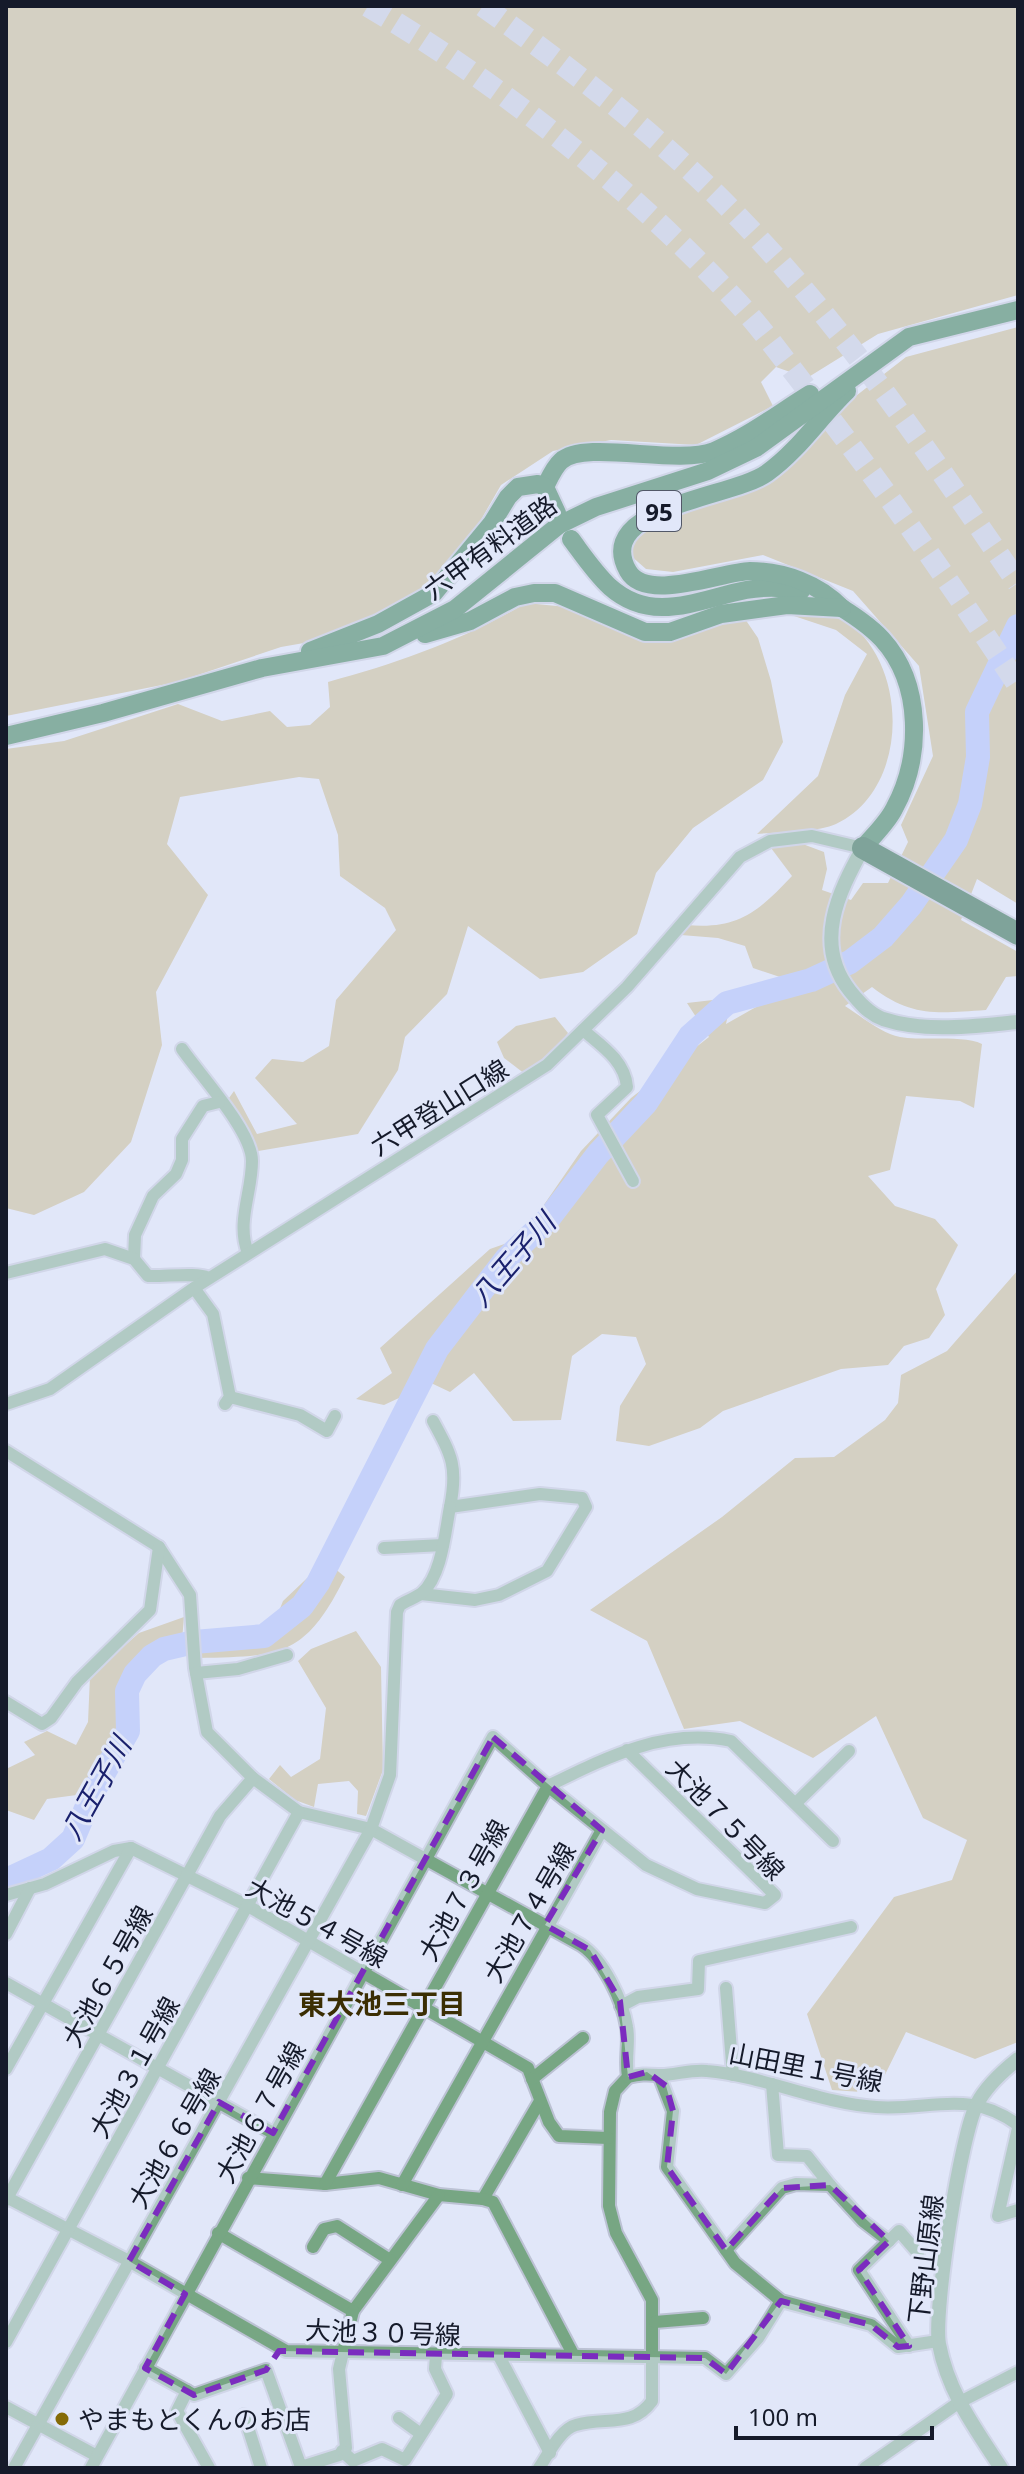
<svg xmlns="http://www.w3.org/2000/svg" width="1024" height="2474" viewBox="0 0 1024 2474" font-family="'Noto Sans','Noto Sans JP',sans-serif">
  <rect width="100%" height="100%" fill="#e1e7f9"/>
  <g fill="#c4b381">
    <path d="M 6,6 L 1018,6 L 1018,295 L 878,334 L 807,378 L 776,367 L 761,382 L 773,406 L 696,445 L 611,440 L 553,451 L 501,485 L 463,551 L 427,594 L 338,637 L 281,647 L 177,682 L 6,716 Z"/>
    <path d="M 1018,327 L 1018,904 L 977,879 L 961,920 L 1018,952 L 1018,976 L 1006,977 L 986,1010 C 938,1013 912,1018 872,987 L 845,1006 C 861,1016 882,1034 900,1037 C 924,1041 963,1035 982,1044 L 974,1108 L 960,1101 L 906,1096 L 890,1170 L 868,1176 L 895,1206 L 935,1219 L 958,1245 L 936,1289 L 945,1315 L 929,1338 L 904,1346 L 888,1365 L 841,1369 L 723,1411 L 700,1428 L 649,1446 L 616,1441 L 620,1406 L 646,1364 L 636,1337 L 602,1334 L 572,1356 L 561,1420 L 513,1421 L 474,1373 L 450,1392 L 431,1383 L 384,1405 L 356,1399 L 392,1373 L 380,1348 L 490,1249 L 521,1238 L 581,1151 L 631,1098 L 709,1037 L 687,1003 L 713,1000 L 729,1010 L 726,1024 L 765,1002 L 783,978 L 753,968 L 745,946 L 718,938 L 681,935 L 686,925 C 738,930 758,912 792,876 L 771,848 L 800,843 L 824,852 L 827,869 L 822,890 L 851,900 L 863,883 L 888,883 L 908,842 L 901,825 L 933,756 L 919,666 L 853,591 L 763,555 L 673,572 L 646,569 L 630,555 L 639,532 L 670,515 L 771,483 L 852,399 L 906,357 Z"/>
    <path d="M 526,603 L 567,607 L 628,636 L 670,637 L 743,616 L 758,638 L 771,681 L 783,742 L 763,780 L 693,828 L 656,873 L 637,934 L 583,972 L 540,979 L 468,926 L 447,994 L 405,1037 L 398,1070 L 358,1134 L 253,1152 L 229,1098 L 234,1091 L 257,1134 L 297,1124 L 255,1078 L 272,1059 L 303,1062 L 329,1046 L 336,1000 L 396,930 L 385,908 L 340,876 L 338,835 L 319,779 L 299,777 L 180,797 L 167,844 L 208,895 L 156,992 L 162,1045 L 131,1142 L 84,1192 L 34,1215 L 6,1208 L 6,749 L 64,741 L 178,704 L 222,721 L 270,711 L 287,727 L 310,725 L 330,707 L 328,682 C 398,663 463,640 526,603 Z"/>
    <path d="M 794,609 C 808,612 830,611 842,618 C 910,660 911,789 836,824 C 819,832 777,832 757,834 L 818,776 L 845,695 L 867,654 L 836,630 L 788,614 Z"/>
    <path d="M 555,1017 L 568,1033 L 551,1055 L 525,1074 L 504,1058 L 497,1042 L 516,1026 Z"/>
    <path d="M 1018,1270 L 1018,2042 L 975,2059 L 906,2032 L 876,2093 L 832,2090 L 807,2014 L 894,1897 L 952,1880 L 967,1840 L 923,1818 L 876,1716 L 813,1758 L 740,1721 L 684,1729 L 647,1641 L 590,1610 L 722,1517 L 795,1458 L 834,1457 L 885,1420 L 898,1403 L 901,1375 L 947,1351 Z"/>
    <path d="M 322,1564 L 333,1567 L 345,1577 C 305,1657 282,1656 198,1658 L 198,1635 L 260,1633 L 275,1621 L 283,1601 Z"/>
    <path d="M 184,1617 L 182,1640 L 145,1655 C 140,1710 112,1748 84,1794 L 47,1799 L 34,1820 L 6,1810 L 6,1769 L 35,1755 L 24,1742 L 47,1731 L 76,1745 L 88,1722 L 90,1676 L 139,1633 Z"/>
    <path d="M 356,1631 L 381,1667 L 383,1770 L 366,1816 L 357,1814 L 358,1791 L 349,1781 L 318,1784 L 314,1807 L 295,1800 L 269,1779 L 280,1765 L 291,1777 L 320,1759 L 326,1708 L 298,1661 L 311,1649 Z"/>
  </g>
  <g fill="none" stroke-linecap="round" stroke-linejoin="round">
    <path stroke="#a3b7fb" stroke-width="24" d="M 6,1880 L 51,1859 L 73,1839 L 93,1792 L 128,1731 L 127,1691 L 135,1674 L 152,1656 L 164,1649 L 194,1642 L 264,1636 L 302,1606 L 318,1583 L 437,1349 L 506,1259 L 549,1218 L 598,1154 L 646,1103 L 690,1036 L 727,1003 L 811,980 L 850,962 L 883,937 L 911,905 L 956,840 L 970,804 L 978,757 L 977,712 L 1018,626"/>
    <g stroke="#c2c8da" stroke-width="22" stroke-dasharray="22 11" stroke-linecap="butt">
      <path d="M 368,6 C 501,84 634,190 739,304 C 764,331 785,361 807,389 C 882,484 951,584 1018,685"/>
      <path d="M 483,6 C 575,72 665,140 743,222 C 848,332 932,458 1018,583"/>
    </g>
    <g stroke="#bcc2d4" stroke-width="16">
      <g id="minor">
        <path d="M 583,1030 C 602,1046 625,1061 627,1087 L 597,1115 L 633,1181"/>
        <path d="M 182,1049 C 200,1075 252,1131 252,1161 C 252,1193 236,1222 248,1253"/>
        <path d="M 134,1259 L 135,1235 L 153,1196 L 176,1174 L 182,1160 L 182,1139 L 203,1106 L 219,1102"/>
        <path d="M 6,1273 L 105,1249 L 134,1259 L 148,1276 C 164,1277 198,1272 209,1278"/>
        <path d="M 194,1288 L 213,1314 L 230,1397 L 225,1404"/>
        <path d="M 230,1397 L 300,1415 L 327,1431 L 335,1416"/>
        <path d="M 6,1404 L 50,1389 L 194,1288 L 547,1065 L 627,987 L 740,857 L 770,841 L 812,836 L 863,848"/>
        <path d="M 6,1451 L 159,1547 L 190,1595 L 195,1668 L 207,1732 L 253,1778 L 299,1812 L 371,1829 L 581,1945 C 603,1959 623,2001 627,2027 C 630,2041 625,2059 628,2077 L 615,2091 L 610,2112 L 609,2206 L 616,2233 L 652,2300 L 652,2401 C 632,2429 605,2416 576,2425 C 560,2429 548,2455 539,2468"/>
        <path d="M 384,1548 L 443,1545"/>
        <path d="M 421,1594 L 475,1600 L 499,1595 L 547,1571 L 586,1507 L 582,1498 L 540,1494 L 450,1507 C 458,1467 452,1456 433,1421"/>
        <path d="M 196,1673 L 238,1669 L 287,1655"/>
        <path d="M 6,1702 L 42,1724 L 51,1718 L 77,1682 L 150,1610 L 159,1547"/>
        <path d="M 627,1750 L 775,1895 L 765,1903 L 697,1889 L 646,1865 L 548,1786 C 605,1758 665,1727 731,1741 L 833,1841"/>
        <path d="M 796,1803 L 849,1751"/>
        <path d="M 6,1895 L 45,1884 L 114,1851 L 131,1848 L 248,1906 L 528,2068 L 549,2122 L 559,2136 L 608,2138"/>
        <path d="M 6,1934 L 30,1888"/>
        <path d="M 6,1983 L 273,2133"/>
        <path d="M 726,1988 L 733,2075"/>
        <path d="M 621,2006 L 638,1997 L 698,1989 L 699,1961 L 851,1927"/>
        <path d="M 6,2069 L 131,1848"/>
        <path d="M 659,2075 L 673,2111 L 667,2167 L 735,2263 L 781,2301 L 871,2325 L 898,2347 L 938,2341"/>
        <path d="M 628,2077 C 640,2074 646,2074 658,2075 C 673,2076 690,2069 707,2071 C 764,2076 818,2103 876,2107 C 930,2111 968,2088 1018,2125"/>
        <path d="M 532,2079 L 583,2038"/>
        <path d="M 1018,2128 L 998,2216 L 1018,2210"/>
        <path d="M 248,2178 L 325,2184 L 379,2178 L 439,2195 L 483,2199 L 540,2101"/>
        <path d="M 402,2185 L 602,1830"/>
        <path d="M 830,2185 L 863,2221 L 889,2241"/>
        <path d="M 6,2197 L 129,2261 L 286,2351 L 705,2358 L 726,2374 L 758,2338 L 781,2301"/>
        <path d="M 483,2199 L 493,2202 L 573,2354"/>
        <path d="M 6,2200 L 220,1816 L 253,1778"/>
        <path d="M 218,2233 L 353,2311 L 439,2195"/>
        <path d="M 313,2247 L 324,2229 L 337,2226 L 390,2260"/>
        <path d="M 726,2250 L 782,2188 L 796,2184 L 830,2185 L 807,2156 L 778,2155 L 772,2084"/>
        <path d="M 655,2322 L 703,2318"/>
        <path d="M 6,2342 L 299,1812"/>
        <path d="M 909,2346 L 859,2270 L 899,2231 L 918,2253"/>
        <path d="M 499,2356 L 550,2453"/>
        <path d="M 145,2368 L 194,2395 L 266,2370 L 301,2467 L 339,2455 L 346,2448 L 339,2369 L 353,2311"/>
        <path d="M 187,2391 L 177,2411 L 209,2468"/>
        <path d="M 6,2407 L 97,2456"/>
        <path d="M 244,2415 L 261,2468"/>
        <path d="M 399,2418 L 421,2434"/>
        <path d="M 342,2451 L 353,2461 L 382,2449 L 405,2460 L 447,2394 L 435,2369 L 436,2355"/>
        <path d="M 14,2468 L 371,1829 L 390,1775 L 397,1612 L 400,1605 C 406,1601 417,1597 422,1593 C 442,1575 445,1532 450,1507"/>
        <path d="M 91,2468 L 493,1737 L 548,1786 L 325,2184"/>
        <path d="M 865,2468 L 958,2403 L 1018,2372"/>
      </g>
    </g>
    <g stroke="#bcc2d4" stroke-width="18">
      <g id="tertiary">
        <path d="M 863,848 C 838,893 813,944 850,991 C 859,1002 869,1014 883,1019 C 926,1033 974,1026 1018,1022"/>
        <path d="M 1001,2468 C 975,2428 948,2392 939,2344 C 933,2311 961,2133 977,2104 C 986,2086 1003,2071 1018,2059"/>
      </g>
    </g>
    <g stroke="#bcc2d4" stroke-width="22">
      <g id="primary">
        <path d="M 545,487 C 549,479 554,467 561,461 C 586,439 676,466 714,451 C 748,437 779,413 810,394"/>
        <path d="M 545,487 L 557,513"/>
        <path d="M 571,539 C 583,555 595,573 610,587 C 653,625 699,599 746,590 C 763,587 784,587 801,591"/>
        <path d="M 832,602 C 849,612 869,625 882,639 C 923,684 922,758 894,809 C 887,823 873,836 863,848"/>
        <path d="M 842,608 C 819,584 784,571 750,571 C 721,572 646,603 628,571 C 592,507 732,498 767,473 C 799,450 819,418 847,391"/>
        <path d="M 425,634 L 470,621 L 515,597 L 534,593 L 555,593 L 645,632 L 670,632 L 721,614 L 787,605 L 842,608"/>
        <path d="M 310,651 L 378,624 L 434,593 L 492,523 L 508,497 L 518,487 L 538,484 L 545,487"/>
        <path d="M 6,736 L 103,713 L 262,668 L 383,646 L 455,609 L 559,525 L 596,507 L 708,471 L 756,448 L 909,337 L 1018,310"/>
      </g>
    </g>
    <g stroke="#bcc2d4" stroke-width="26">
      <path id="motorway" d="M 863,848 L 1018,934"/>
    </g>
    <use href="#minor" stroke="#77a683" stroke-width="12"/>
    <use href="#tertiary" stroke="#77a683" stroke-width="14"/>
    <use href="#primary" stroke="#196a39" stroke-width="18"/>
    <use href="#motorway" stroke="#075127" stroke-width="22"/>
  </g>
  <path d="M0 0H1024V2474H0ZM 493,1737 L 602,1830 L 545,1925 L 590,1950 L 620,2001 L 628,2077 L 647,2072 L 666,2086 L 673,2111 L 667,2167 L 726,2250 L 782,2188 L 830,2185 L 889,2241 L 859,2270 L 909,2346 L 898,2347 L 871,2325 L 781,2301 L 726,2374 L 705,2358 L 279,2351 L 266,2370 L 194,2395 L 145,2368 L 185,2294 L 129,2261 L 219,2102 L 273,2133 Z" fill="#e1e7f9" fill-opacity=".55" fill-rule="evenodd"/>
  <path fill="none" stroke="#7b2cbf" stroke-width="6" stroke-dasharray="16 10" stroke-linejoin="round" d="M 493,1737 L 602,1830 L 545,1925 L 590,1950 L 620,2001 L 628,2077 L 647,2072 L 666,2086 L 673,2111 L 667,2167 L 726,2250 L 782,2188 L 830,2185 L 889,2241 L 859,2270 L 909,2346 L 898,2347 L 871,2325 L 781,2301 L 726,2374 L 705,2358 L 279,2351 L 266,2370 L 194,2395 L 145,2368 L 185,2294 L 129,2261 L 219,2102 L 273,2133 Z"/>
  <circle fill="#856b07" stroke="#e1e7f9" stroke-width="3" cx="62" cy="2419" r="8"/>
  <g text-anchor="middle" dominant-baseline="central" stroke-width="6" stroke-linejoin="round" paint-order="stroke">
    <rect fill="#e1e7f9" stroke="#525868" stroke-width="2" x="637" y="491" width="44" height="40" rx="6"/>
    <g font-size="24" font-weight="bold" fill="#151a2a">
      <text x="659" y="511">95</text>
    </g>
    <g font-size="26" fill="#151a2a" stroke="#e1e7f9">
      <text transform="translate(490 547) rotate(-36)">六甲有料道路</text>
      <text transform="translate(439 1107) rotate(-32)">六甲登山口線</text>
      <text transform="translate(726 1819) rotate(46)">大池７５号線</text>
      <text transform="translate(463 1890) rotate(-61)">大池７３号線</text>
      <text transform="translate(529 1912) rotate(-60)">大池７４号線</text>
      <text transform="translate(317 1922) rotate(29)">大池５４号線</text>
      <text transform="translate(107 1976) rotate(-61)">大池６５号線</text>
      <text transform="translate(134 2067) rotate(-61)">大池３１号線</text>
      <text transform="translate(806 2067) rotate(11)">山田里１号線</text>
      <text transform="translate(260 2112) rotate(-61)">大池６７号線</text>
      <text transform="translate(174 2138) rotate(-60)">大池６６号線</text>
      <text transform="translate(925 2259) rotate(-83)">下野山原線</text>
      <text transform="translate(383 2332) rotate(2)">大池３０号線</text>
    </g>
    <g font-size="26" fill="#151a2a" stroke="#e1e7f9" text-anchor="start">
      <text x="78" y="2419">やまもとくんのお店</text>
    </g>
    <g font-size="28" font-style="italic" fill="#1a216d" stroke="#e1e7f9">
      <text transform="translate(512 1259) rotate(-49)">八王子川</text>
      <text transform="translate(95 1788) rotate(-61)">八王子川</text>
    </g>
    <g font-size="28" font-weight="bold" fill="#3b2e03" stroke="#e1e7f9">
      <text x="382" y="2003">東大池三丁目</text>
    </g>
  </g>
  <rect width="1024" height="2474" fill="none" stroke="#151a2a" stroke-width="16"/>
  <path d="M736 2426v12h196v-12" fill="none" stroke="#151a2a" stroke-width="4"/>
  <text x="748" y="2426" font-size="24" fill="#151a2a" stroke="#e1e7f9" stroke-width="6" paint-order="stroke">100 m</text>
</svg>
